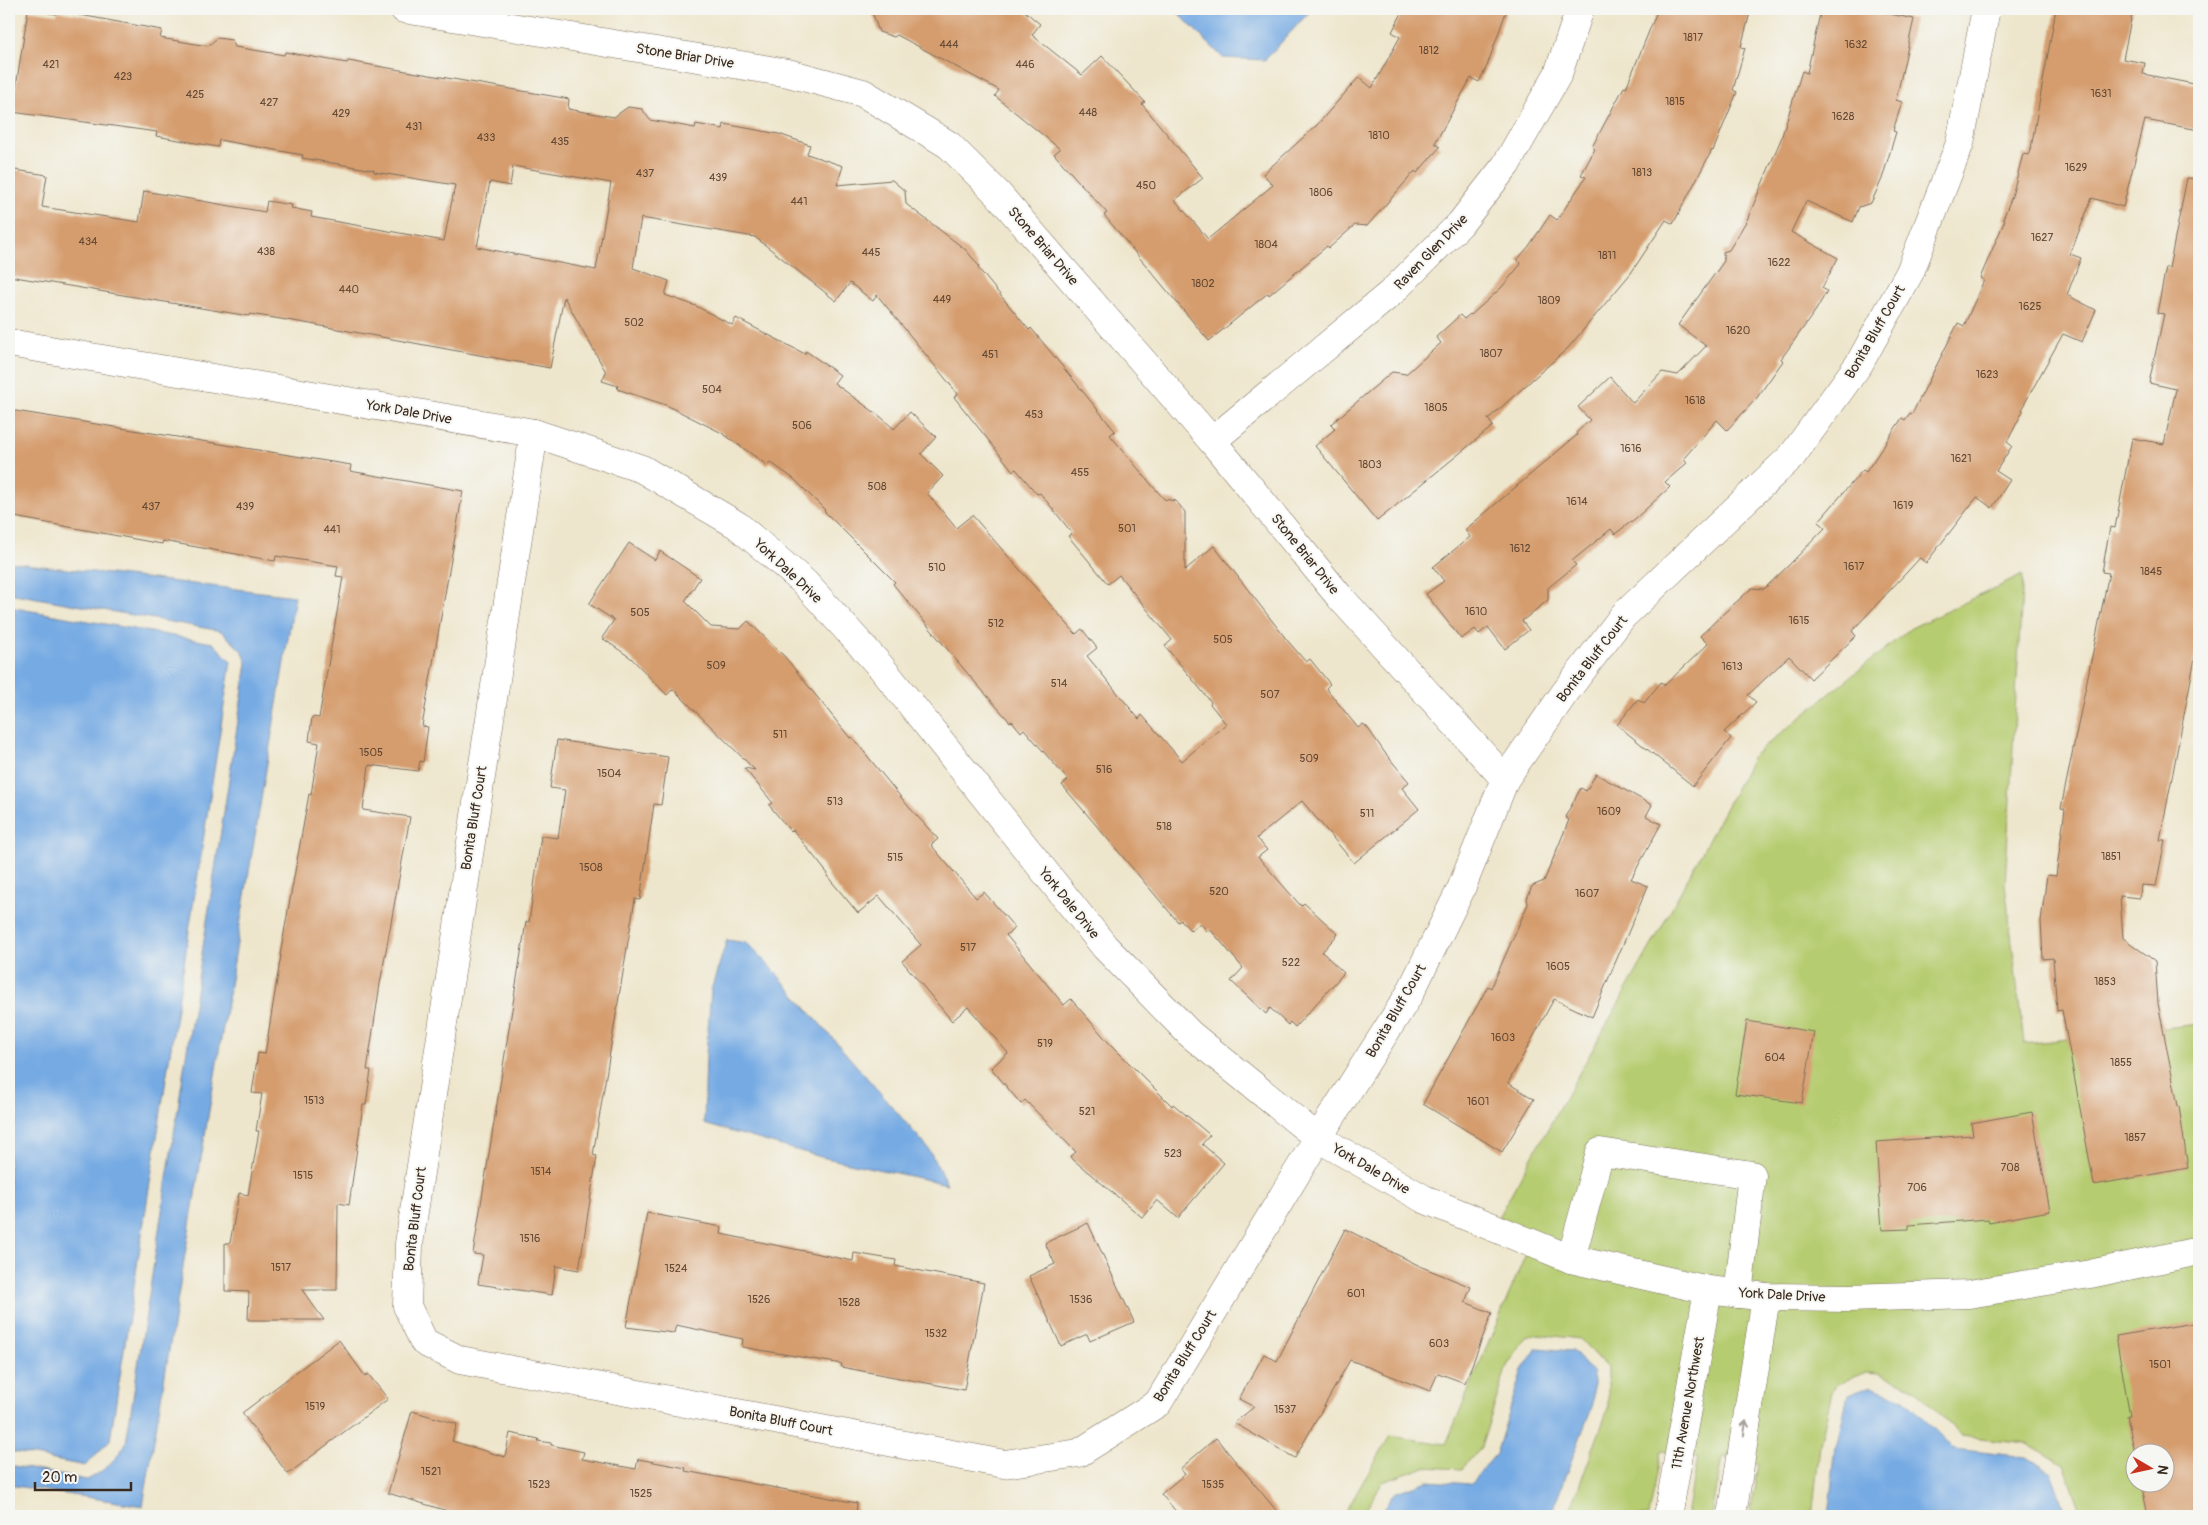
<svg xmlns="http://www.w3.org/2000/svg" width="2208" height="1525" viewBox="0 0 2208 1525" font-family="Pangolin,sans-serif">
  <rect width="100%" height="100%" fill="#f6f6f2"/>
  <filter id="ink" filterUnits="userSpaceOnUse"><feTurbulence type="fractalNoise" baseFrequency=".02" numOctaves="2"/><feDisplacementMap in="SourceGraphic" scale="10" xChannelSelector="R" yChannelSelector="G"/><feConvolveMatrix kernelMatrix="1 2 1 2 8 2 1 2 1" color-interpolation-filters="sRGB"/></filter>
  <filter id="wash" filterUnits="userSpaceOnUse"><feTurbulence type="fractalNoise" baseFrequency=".0096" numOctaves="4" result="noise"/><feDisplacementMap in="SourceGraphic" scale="20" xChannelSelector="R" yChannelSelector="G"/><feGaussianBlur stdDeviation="1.12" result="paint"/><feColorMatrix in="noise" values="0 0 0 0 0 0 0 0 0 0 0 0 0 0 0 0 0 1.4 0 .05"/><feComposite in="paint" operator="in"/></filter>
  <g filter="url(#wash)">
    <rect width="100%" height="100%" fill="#eee6cc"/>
    <path fill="#b6cc70" stroke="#787b47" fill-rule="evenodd" d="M 2023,575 L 2005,884 L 2024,1044 L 2199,1024 L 2199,1516 L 2082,1516 L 2063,1464 L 2027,1443 L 1961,1436 L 1915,1389 L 1879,1373 L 1866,1372 L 1837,1384 L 1832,1392 L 1820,1445 L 1812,1516 L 1750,1516 L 1758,1463 L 1722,1457 L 1712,1516 L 1687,1516 L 1697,1457 L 1661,1451 L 1649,1516 L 1568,1516 L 1608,1409 L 1608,1368 L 1580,1339 L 1538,1334 L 1526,1337 L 1507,1366 L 1481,1447 L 1462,1469 L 1425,1467 L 1383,1482 L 1361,1516 L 1343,1516 L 1390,1436 L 1446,1444 L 1528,1249 L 1494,1224 L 1660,930 L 1754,755 L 1911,628 ZM 2136,1452 L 2166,1452 L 2166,1482 L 2136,1482 Z"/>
    <g fill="#76aae3" stroke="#586a80">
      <path d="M 1174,9 L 1312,9 L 1265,60 L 1223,58 Z"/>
      <path d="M 9,562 L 295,596 L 143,1506 L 9,1485 L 9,1465 L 87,1480 C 102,1473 118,1458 126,1443 L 247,663 L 243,652 L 221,631 L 9,593 Z"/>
      <path d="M 9,607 L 213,643 L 231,661 L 110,1440 L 85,1466 L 9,1451 Z"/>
      <path d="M 727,940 L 747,943 L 775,972 L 928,1148 L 947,1184 L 821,1157 L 704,1124 L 706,1055 L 711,990 Z"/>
      <path d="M 1537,1348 L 1573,1351 L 1593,1373 L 1593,1404 L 1550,1516 L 1379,1516 L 1394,1493 L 1428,1481 L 1470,1484 L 1496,1454 L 1522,1370 Z"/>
      <path d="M 1872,1386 L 1904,1399 L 1954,1449 L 2026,1457 L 2051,1472 L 2066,1516 L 1828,1516 L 1836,1447 L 1848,1395 Z"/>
    </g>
    <g id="blocks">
      <g fill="#d59d6e" fill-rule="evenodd">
        <path d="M 871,9 L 1022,9 L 1040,24 L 1032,35 L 1082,75 L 1102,56 L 1145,102 L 1142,104 L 1203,178 L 1175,200 L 1208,239 L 1273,185 L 1263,174 L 1317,125 L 1359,77 L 1372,88 L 1400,37 L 1392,32 L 1404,9 L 1507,9 L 1487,66 L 1479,82 L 1471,78 L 1435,143 L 1440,147 L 1417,173 L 1415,171 L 1367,226 L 1355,225 L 1329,248 L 1327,246 L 1269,295 L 1268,293 L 1209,341 L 1104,215 L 1107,213 L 1054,154 L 1060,149 L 995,96 L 999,90 L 897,35 L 894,37 L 879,32 Z"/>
        <path d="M 1658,9 L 1751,9 L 1741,47 L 1745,48 L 1733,90 L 1737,92 L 1713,151 L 1712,150 L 1673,224 L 1666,220 L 1631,273 L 1568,348 L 1488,419 L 1493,426 L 1377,521 L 1315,446 L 1335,429 L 1331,424 L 1379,383 L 1392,372 L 1406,374 L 1441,343 L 1436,337 L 1460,315 L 1464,319 L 1470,314 L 1471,315 L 1501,288 L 1521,264 L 1517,260 L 1529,246 L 1550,215 L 1557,220 L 1586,177 L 1581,175 L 1595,149 L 1592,147 L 1624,87 L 1626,88 Z"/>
        <path d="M 1821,9 L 1867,9 L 1914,19 L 1896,100 L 1902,102 L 1893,131 L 1896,132 L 1882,179 L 1871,203 L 1859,207 L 1853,222 L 1806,201 L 1791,232 L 1838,258 L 1822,288 L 1827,291 L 1816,310 L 1781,359 L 1783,361 L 1756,399 L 1727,430 L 1717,420 L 1684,458 L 1687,463 L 1665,482 L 1670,487 L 1636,518 L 1615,534 L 1611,529 L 1572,561 L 1576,565 L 1548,588 L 1548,600 L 1522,621 L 1529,630 L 1505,649 L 1488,627 L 1479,634 L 1475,629 L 1461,639 L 1426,594 L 1444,581 L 1433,567 L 1470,537 L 1465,530 L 1577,435 L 1576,433 L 1590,420 L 1578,407 L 1610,377 L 1633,403 L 1662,372 L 1678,375 L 1706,346 L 1678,325 L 1724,261 L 1723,252 L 1729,250 L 1747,220 L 1781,139 L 1802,71 L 1807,73 Z"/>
        <path d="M 2056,9 L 2133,9 L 2123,59 L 2145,63 L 2143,74 L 2199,85 L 2199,130 L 2145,120 L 2123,207 L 2092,198 L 2070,254 L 2081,258 L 2067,295 L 2096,310 L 2082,342 L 2063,334 L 2022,408 L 2023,411 L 2007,442 L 2012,446 L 1996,471 L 2010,480 L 1992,508 L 1977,497 L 1926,563 L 1920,558 L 1852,631 L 1856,636 L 1811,679 L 1789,656 L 1748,695 L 1756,702 L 1724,732 L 1731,738 L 1693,786 L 1617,725 L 1638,699 L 1644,703 L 1661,682 L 1665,685 L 1708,644 L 1700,636 L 1724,613 L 1752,588 L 1764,589 L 1789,565 L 1825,528 L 1818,522 L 1863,470 L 1866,472 L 1902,418 L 1905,420 L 1910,413 L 1912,414 L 1958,323 L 1964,326 L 1984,280 L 1980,278 L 2005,220 L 2003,219 L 2012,196 L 2023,154 L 2028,155 L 2031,148 Z"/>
        <path d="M 28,10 L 57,14 L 58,11 L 162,30 L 160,38 L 208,46 L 217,38 L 232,40 L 235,47 L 284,55 L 285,52 L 347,63 L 348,61 L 569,99 L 568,109 L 614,117 L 628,107 L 642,109 L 650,120 L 695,128 L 696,124 L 723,129 L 724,124 L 779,134 L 810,145 L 807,154 L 843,166 L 837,185 L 892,180 L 905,191 L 906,204 L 966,250 L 979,266 L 978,268 L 1029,330 L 1031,328 L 1115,431 L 1110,435 L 1150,483 L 1164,499 L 1176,501 L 1185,512 L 1185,570 L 1214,546 L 1287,640 L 1306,662 L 1310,659 L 1330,684 L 1326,688 L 1358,728 L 1363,724 L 1367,727 L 1385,753 L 1409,782 L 1402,788 L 1419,809 L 1354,863 L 1302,801 L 1257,838 L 1267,850 L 1258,857 L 1301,906 L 1304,903 L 1338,934 L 1322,952 L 1344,973 L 1295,1027 L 1290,1022 L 1288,1025 L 1270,1008 L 1266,1014 L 1231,981 L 1243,968 L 1210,929 L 1208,932 L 1200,923 L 1191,931 L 1181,920 L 1178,922 L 1062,785 L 1068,780 L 1024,729 L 1021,732 L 1012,721 L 1010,722 L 968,674 L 893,584 L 895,582 L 824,511 L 825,510 L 794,479 L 770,462 L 767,465 L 722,433 L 666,405 L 617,389 L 618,386 L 602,381 L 606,372 L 564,297 L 550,368 L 305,323 L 250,314 L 249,316 L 9,276 L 9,169 L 47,175 L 42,207 L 139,222 L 144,191 L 265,212 L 267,201 L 292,205 L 291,208 L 312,212 L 311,217 L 444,241 L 455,185 L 374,172 L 374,170 L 302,158 L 303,155 L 219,140 L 218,147 L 156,136 L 157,132 L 12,112 ZM 513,166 L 611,183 L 596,270 L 477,247 L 490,182 L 510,186 ZM 641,218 L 755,237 L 836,301 L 850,283 L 873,301 L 877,295 L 958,394 L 954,397 L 1013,471 L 1016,469 L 1037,494 L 1040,493 L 1072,533 L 1068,536 L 1108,584 L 1119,575 L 1172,640 L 1165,646 L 1211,702 L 1210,704 L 1226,724 L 1182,761 L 1142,715 L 1139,719 L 1087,656 L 1097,648 L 1082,629 L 1076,634 L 972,515 L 956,528 L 927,493 L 943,476 L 921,454 L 936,437 L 910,412 L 894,429 L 881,417 L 834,383 L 840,375 L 806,351 L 805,354 L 736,318 L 732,325 L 696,306 L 665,295 L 669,281 L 633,268 Z"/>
        <path d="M 2187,178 L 2199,179 L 2199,637 L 2160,840 L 2165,840 L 2156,886 L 2141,885 L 2140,898 L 2120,896 L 2123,938 L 2155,961 L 2158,1003 L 2178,1106 L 2179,1106 L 2188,1168 L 2094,1185 L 2062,1010 L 2057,1011 L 2053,958 L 2043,959 L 2041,921 L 2047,875 L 2056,876 L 2065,809 L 2061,808 L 2109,573 L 2102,572 L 2110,527 L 2115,528 L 2132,438 L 2164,444 L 2176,389 L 2149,383 L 2164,314 L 2157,313 L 2166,267 L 2169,268 Z"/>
        <path d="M 9,410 L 351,465 L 350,471 L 463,491 L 422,726 L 428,727 L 423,762 L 420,761 L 418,771 L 369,765 L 363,810 L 410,817 L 380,984 L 367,1070 L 371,1070 L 366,1105 L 363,1105 L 349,1205 L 338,1203 L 337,1290 L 302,1290 L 324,1320 L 248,1320 L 249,1292 L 225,1291 L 225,1243 L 230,1243 L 239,1193 L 248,1195 L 259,1131 L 256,1131 L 262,1094 L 252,1093 L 258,1053 L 265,1054 L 281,955 L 280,955 L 309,794 L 311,795 L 319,743 L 309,741 L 312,717 L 319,718 L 343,577 L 336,576 L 338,566 L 276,556 L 275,561 L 163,541 L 162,544 L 9,516 Z"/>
        <path d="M 629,543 L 655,560 L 660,551 L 700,578 L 685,601 L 711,627 L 740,629 L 748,621 L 785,657 L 850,738 L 852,737 L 908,806 L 938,839 L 931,845 L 976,898 L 984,892 L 1015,928 L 1006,935 L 1064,1005 L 1071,999 L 1109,1043 L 1172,1106 L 1173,1104 L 1210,1135 L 1202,1144 L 1224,1163 L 1178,1218 L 1157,1200 L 1143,1218 L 1070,1157 L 1076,1152 L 1025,1100 L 1021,1104 L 991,1068 L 1008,1053 L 968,1007 L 952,1021 L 902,961 L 921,945 L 879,896 L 858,913 L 827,876 L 828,874 L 793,830 L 791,832 L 769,805 L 773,803 L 744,768 L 755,770 L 673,689 L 667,695 L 631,658 L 602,638 L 614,620 L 589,604 Z"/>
        <path d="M 557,740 L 668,757 L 661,805 L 654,804 L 640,900 L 635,899 L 593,1155 L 597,1156 L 579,1270 L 556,1266 L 552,1295 L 478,1284 L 483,1255 L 473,1254 L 526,922 L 529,922 L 541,836 L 558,838 L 565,790 L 550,788 Z"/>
        <path d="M 1596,774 L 1652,805 L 1646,816 L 1661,824 L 1631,879 L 1648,886 L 1592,1017 L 1554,999 L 1508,1083 L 1534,1099 L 1502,1152 L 1423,1104 L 1488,986 L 1491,988 L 1528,904 L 1527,899 L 1532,886 L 1544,881 L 1569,820 L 1565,817 L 1581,788 L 1586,791 Z"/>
        <path d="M 1747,1021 L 1814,1032 L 1802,1103 L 1735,1094 Z"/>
        <path d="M 2032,1112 L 2050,1211 L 1989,1222 L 1988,1219 L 1909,1225 L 1909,1229 L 1882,1230 L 1876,1142 L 1973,1135 L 1971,1123 Z"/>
        <path d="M 647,1213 L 722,1227 L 721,1234 L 853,1261 L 854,1253 L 896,1260 L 895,1266 L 984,1283 L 964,1390 L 841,1367 L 842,1364 L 742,1347 L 743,1339 L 676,1325 L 674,1333 L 626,1327 Z"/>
        <path d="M 1088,1223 L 1134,1322 L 1090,1341 L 1087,1334 L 1061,1346 L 1029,1276 L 1055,1264 L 1045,1243 Z"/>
        <path d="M 1345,1229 L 1422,1267 L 1471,1287 L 1465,1302 L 1492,1313 L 1465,1383 L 1438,1373 L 1430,1391 L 1350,1360 L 1295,1458 L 1234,1423 L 1254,1407 L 1239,1399 L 1264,1354 L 1277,1361 Z"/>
        <path d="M 2199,1322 L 2199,1516 L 2148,1516 L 2141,1482 L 2166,1482 L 2166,1452 L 2136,1452 L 2136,1458 L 2127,1416 L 2130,1416 L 2116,1336 Z"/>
        <path d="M 339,1340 L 365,1376 L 368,1374 L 388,1399 L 288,1474 L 242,1413 Z"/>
        <path d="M 412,1411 L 457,1424 L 452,1441 L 505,1457 L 510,1433 L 539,1439 L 538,1441 L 551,1443 L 551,1445 L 584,1452 L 582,1459 L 636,1469 L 638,1459 L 686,1468 L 685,1471 L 857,1503 L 856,1516 L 464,1516 L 388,1493 Z"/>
        <path d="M 1216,1438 L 1281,1516 L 1180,1516 L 1161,1494 L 1185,1474 L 1180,1469 Z"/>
      </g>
    </g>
  </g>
  <g filter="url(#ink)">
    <use href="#blocks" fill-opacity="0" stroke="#7a6c5b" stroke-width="1"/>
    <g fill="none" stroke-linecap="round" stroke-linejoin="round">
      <g stroke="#7a6c5b" stroke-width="29">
        <g id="minor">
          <path d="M 404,9 L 788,73 L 863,93 L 949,145 L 998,194 L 1212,441 L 1339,596 L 1505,779"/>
          <path d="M 9,343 L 534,433 L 642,469 L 737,525 L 804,582 L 881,667 L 1105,947 L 1190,1034 L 1318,1138 L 1424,1199 L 1571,1259 L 1708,1290 L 1766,1297 L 1849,1298 L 1969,1294 L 2090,1274 L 2199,1251"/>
          <path d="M 534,433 L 409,1244 L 407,1306 L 424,1342 L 460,1360 L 1004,1464 L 1079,1453 L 1158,1403 L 1318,1138 L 1409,995 L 1461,889 L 1505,779 L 1564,694 L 1623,616 L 1792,456 L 1859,364 L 1910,272 L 1960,143 L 1986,9"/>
          <path d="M 1212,441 L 1391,293 L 1460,224 L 1506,165 L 1558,74 L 1580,9"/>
          <path d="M 1571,1259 L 1600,1152 L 1752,1175 L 1738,1294"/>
          <path d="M 1668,1516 L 1708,1290"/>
          <path d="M 1732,1516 L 1766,1297"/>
        </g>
      </g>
      <use href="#minor" stroke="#fff" stroke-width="28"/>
    </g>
    <defs><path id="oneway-shaft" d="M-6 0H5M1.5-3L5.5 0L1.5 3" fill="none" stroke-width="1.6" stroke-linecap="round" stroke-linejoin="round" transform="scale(1.25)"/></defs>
    <use stroke="#a79f9a" href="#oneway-shaft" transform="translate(1745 1428) rotate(-81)"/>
  </g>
  <g text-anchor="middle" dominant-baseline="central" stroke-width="4" stroke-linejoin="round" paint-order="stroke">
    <g font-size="11" fill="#624732">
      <text x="1693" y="37">1817</text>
      <text x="949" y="44">444</text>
      <text x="1856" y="44">1632</text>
      <text x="1429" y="50">1812</text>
      <text x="51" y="64">421</text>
      <text x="1025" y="64">446</text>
      <text x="123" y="76">423</text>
      <text x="2101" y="93">1631</text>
      <text x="195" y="94">425</text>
      <text x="1675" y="101">1815</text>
      <text x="269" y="102">427</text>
      <text x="1088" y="112">448</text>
      <text x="341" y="113">429</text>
      <text x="1843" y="116">1628</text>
      <text x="414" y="126">431</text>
      <text x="1379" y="135">1810</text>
      <text x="486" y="137">433</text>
      <text x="560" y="141">435</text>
      <text x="2076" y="167">1629</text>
      <text x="1642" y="172">1813</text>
      <text x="645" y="173">437</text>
      <text x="718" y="177">439</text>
      <text x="1146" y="185">450</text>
      <text x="1321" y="192">1806</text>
      <text x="799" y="201">441</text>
      <text x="2042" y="237">1627</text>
      <text x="88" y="241">434</text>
      <text x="1266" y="244">1804</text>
      <text x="266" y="251">438</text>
      <text x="871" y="252">445</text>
      <text x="1607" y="255">1811</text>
      <text x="1779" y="262">1622</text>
      <text x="1203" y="283">1802</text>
      <text x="349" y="289">440</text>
      <text x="942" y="299">449</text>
      <text x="1549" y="300">1809</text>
      <text x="2030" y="306">1625</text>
      <text x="634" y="322">502</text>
      <text x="1738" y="330">1620</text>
      <text x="1491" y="353">1807</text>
      <text x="990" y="354">451</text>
      <text x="1987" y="374">1623</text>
      <text x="712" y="389">504</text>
      <text x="1695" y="400">1618</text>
      <text x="1436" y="407">1805</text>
      <text x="1034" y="414">453</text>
      <text x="802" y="425">506</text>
      <text x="1631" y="448">1616</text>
      <text x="1961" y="458">1621</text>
      <text x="1370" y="464">1803</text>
      <text x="1080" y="472">455</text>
      <text x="877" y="486">508</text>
      <text x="1577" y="501">1614</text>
      <text x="1903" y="505">1619</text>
      <text x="151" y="506">437</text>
      <text x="245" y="506">439</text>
      <text x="1127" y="528">501</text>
      <text x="332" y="529">441</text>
      <text x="1520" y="548">1612</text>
      <text x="1854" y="566">1617</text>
      <text x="937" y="567">510</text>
      <text x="2151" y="571">1845</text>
      <text x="1476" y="611">1610</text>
      <text x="640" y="612">505</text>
      <text x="1799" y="620">1615</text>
      <text x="996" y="623">512</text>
      <text x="1223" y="639">505</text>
      <text x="716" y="665">509</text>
      <text x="1732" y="666">1613</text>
      <text x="1059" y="683">514</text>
      <text x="1270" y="694">507</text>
      <text x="780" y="734">511</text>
      <text x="371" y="752">1505</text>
      <text x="1309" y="758">509</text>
      <text x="1104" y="769">516</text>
      <text x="609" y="773">1504</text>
      <text x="835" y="801">513</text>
      <text x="1609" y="811">1609</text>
      <text x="1367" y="813">511</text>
      <text x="1164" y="826">518</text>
      <text x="2111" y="856">1851</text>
      <text x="895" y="857">515</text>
      <text x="591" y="867">1508</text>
      <text x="1219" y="891">520</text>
      <text x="1587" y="893">1607</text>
      <text x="968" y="947">517</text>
      <text x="1291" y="962">522</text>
      <text x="1558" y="966">1605</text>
      <text x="2105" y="981">1853</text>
      <text x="1503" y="1037">1603</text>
      <text x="1045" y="1043">519</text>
      <text x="1775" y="1057">604</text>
      <text x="2121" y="1062">1855</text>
      <text x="314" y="1100">1513</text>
      <text x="1478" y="1101">1601</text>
      <text x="1087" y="1111">521</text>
      <text x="2135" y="1137">1857</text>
      <text x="1173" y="1153">523</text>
      <text x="2010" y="1167">708</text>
      <text x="541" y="1171">1514</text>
      <text x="303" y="1175">1515</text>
      <text x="1917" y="1187">706</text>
      <text x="530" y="1238">1516</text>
      <text x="281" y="1267">1517</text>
      <text x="676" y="1268">1524</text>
      <text x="1356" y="1293">601</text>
      <text x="759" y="1299">1526</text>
      <text x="1081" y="1299">1536</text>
      <text x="849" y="1302">1528</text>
      <text x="936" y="1333">1532</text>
      <text x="1439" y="1343">603</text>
      <text x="2160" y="1364">1501</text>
      <text x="315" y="1406">1519</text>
      <text x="1285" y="1409">1537</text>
      <text x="431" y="1471">1521</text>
      <text x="539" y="1484">1523</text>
      <text x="1213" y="1484">1535</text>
      <text x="641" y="1493">1525</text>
    </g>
    <g font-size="14" fill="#3b2a1e" stroke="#f6f6f2">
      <text transform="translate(685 56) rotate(9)">Stone Briar Drive</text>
      <text transform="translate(1043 246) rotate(49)">Stone Briar Drive</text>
      <text transform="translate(1431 252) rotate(-46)">Raven Glen Drive</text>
      <text transform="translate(1875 332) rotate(-60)">Bonita Bluff Court</text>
      <text transform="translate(409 412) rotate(10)">York Dale Drive</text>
      <text transform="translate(1305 554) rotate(51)">Stone Briar Drive</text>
      <text transform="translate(788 571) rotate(43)">York Dale Drive</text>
      <text transform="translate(1592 659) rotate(-52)">Bonita Bluff Court</text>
      <text transform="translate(474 818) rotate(-81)">Bonita Bluff Court</text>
      <text transform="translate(1069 903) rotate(51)">York Dale Drive</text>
      <text transform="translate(1396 1011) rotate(-60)">Bonita Bluff Court</text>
      <text transform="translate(1371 1169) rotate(30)">York Dale Drive</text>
      <text transform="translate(415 1219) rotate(-83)">Bonita Bluff Court</text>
      <text transform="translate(1782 1295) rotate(3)">York Dale Drive</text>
      <text transform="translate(1185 1356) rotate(-58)">Bonita Bluff Court</text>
      <text transform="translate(1688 1403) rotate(-80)">11th Avenue Northwest</text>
      <text transform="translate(781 1421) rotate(11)">Bonita Bluff Court</text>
    </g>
  </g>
  <rect width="2208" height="1525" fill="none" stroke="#f6f6f2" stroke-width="30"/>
  <g transform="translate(2150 1468) rotate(99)"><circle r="24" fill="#f6f6f2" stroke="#aba49d"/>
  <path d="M0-4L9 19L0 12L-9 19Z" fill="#c8321e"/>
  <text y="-8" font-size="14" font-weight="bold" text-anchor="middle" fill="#3b2a1e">N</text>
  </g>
  <path d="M35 1482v8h96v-8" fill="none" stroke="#3b2a1e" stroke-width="2.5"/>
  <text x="42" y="1482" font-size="15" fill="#3b2a1e" stroke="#f6f6f2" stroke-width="4" paint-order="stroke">20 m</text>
</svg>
